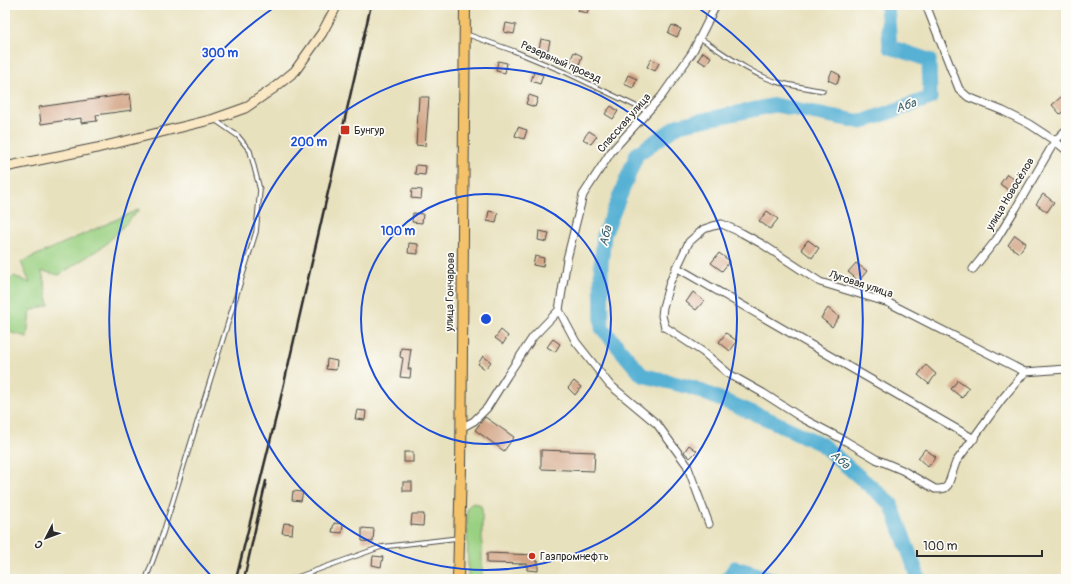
<svg xmlns="http://www.w3.org/2000/svg" width="1071" height="584" viewBox="0 0 1071 584" font-family="Pangolin,sans-serif">
  <rect width="100%" height="100%" fill="#fdfcf7"/>
  <filter id="ink" filterUnits="userSpaceOnUse"><feTurbulence type="fractalNoise" baseFrequency=".025" numOctaves="2"/><feDisplacementMap in="SourceGraphic" scale="8" xChannelSelector="R" yChannelSelector="G"/><feConvolveMatrix kernelMatrix="1 2 1 2 8 2 1 2 1" color-interpolation-filters="sRGB"/></filter>
  <filter id="wash" filterUnits="userSpaceOnUse"><feTurbulence type="fractalNoise" baseFrequency=".012" numOctaves="4" result="noise"/><feDisplacementMap in="SourceGraphic" scale="16" xChannelSelector="R" yChannelSelector="G"/><feGaussianBlur stdDeviation="0.9" result="paint"/><feColorMatrix in="noise" values="0 0 0 0 0 0 0 0 0 0 0 0 0 0 0 0 0 1.4 0 .05"/><feComposite in="paint" operator="in"/></filter>
  <g filter="url(#wash)">
    <rect width="100%" height="100%" fill="#e8e1be"/>
    <g fill="#9ad081" stroke="#627e56">
      <path d="M 140,209 L 105,245 L 59,275 L 42,271 L 49,305 L 30,311 L 27,337 L 5,331 L 5,285 L 14,276 L 30,283 L 21,262 Z"/>
      <path d="M 475,503 L 481,506 L 482,509 L 482,579 L 468,579 L 467,508 L 471,504 Z"/>
    </g>
    <g fill="none" stroke-linecap="round" stroke-linejoin="round">
      <g stroke="#56b1d4" stroke-width="15">
        <path d="M 887,5 L 890,47 L 929,60 L 930,98 L 862,122 L 775,105 L 679,125 L 637,154 L 604,235 L 601,266 L 602,328 L 642,375 L 693,388 L 770,420 L 821,444 L 891,504 L 919,579"/>
        <path d="M 728,579 L 735,568 L 772,579"/>
      </g>
    </g>
    <g id="blocks">
      <g fill="#d3a587">
        <path d="M 580,5 L 590,5 L 587,13 L 578,11 Z"/>
        <path d="M 506,23 L 516,25 L 514,34 L 504,32 Z"/>
        <path d="M 672,25 L 681,29 L 677,37 L 668,33 Z"/>
        <path d="M 541,39 L 550,41 L 548,50 L 539,49 Z"/>
        <path d="M 574,52 L 582,56 L 579,65 L 570,61 Z"/>
        <path d="M 703,52 L 711,57 L 706,65 L 698,60 Z"/>
        <path d="M 651,59 L 659,63 L 655,71 L 647,67 Z"/>
        <path d="M 498,61 L 507,63 L 505,73 L 496,71 Z"/>
        <path d="M 832,71 L 840,75 L 837,84 L 828,80 Z"/>
        <path d="M 534,72 L 543,75 L 540,84 L 531,81 Z"/>
        <path d="M 628,75 L 637,79 L 633,88 L 624,84 Z"/>
        <path d="M 130,94 L 132,110 L 96,115 L 97,121 L 81,123 L 81,118 L 41,124 L 39,107 Z"/>
        <path d="M 529,95 L 538,98 L 535,107 L 526,104 Z"/>
        <path d="M 1062,96 L 1066,100 L 1066,109 L 1060,114 L 1052,105 Z"/>
        <path d="M 419,97 L 429,97 L 425,146 L 416,145 Z"/>
        <path d="M 611,106 L 618,111 L 613,119 L 605,114 Z"/>
        <path d="M 518,127 L 527,130 L 524,139 L 515,136 Z"/>
        <path d="M 589,131 L 597,136 L 591,144 L 583,139 Z"/>
        <path d="M 416,165 L 426,166 L 425,175 L 415,174 Z"/>
        <path d="M 1007,174 L 1018,182 L 1011,192 L 1000,184 Z"/>
        <path d="M 412,189 L 422,190 L 421,199 L 411,198 Z"/>
        <path d="M 1043,194 L 1054,202 L 1047,212 L 1036,204 Z"/>
        <path d="M 489,211 L 498,213 L 496,223 L 487,221 Z"/>
        <path d="M 767,211 L 778,219 L 770,229 L 759,221 Z"/>
        <path d="M 413,213 L 423,214 L 422,223 L 412,222 Z"/>
        <path d="M 539,231 L 549,233 L 547,242 L 538,240 Z"/>
        <path d="M 1015,235 L 1026,243 L 1019,253 L 1008,245 Z"/>
        <path d="M 808,240 L 819,248 L 812,258 L 801,249 Z"/>
        <path d="M 409,243 L 418,244 L 418,254 L 408,253 Z"/>
        <path d="M 719,253 L 730,261 L 722,271 L 711,263 Z"/>
        <path d="M 535,256 L 544,258 L 543,267 L 533,265 Z"/>
        <path d="M 856,263 L 867,271 L 859,281 L 848,272 Z"/>
        <path d="M 693,292 L 704,301 L 696,310 L 686,302 Z"/>
        <path d="M 828,308 L 839,317 L 832,327 L 821,318 Z"/>
        <path d="M 501,330 L 508,336 L 503,344 L 495,338 Z"/>
        <path d="M 726,333 L 737,341 L 730,351 L 719,342 Z"/>
        <path d="M 553,339 L 560,344 L 555,352 L 547,347 Z"/>
        <path d="M 401,348 L 411,349 L 408,369 L 411,369 L 410,378 L 400,377 L 403,358 L 400,357 Z"/>
        <path d="M 483,356 L 491,362 L 485,369 L 478,364 Z"/>
        <path d="M 327,359 L 337,361 L 336,370 L 326,369 Z"/>
        <path d="M 926,365 L 936,374 L 929,384 L 918,375 Z"/>
        <path d="M 958,380 L 969,388 L 962,398 L 951,389 Z"/>
        <path d="M 574,381 L 581,387 L 575,395 L 568,388 Z"/>
        <path d="M 357,410 L 366,411 L 365,420 L 355,419 Z"/>
        <path d="M 485,417 L 514,437 L 504,451 L 475,430 Z"/>
        <path d="M 689,445 L 697,451 L 690,458 L 684,452 Z"/>
        <path d="M 925,449 L 936,457 L 928,467 L 918,458 Z"/>
        <path d="M 541,450 L 595,452 L 594,471 L 541,469 Z"/>
        <rect x="404" y="452" width="9" height="10"/>
        <rect x="403" y="482" width="9" height="9"/>
        <path d="M 293,491 L 303,492 L 301,501 L 292,500 Z"/>
        <path d="M 412,514 L 424,514 L 423,526 L 411,525 Z"/>
        <path d="M 284,523 L 293,524 L 292,534 L 282,533 Z"/>
        <path d="M 334,523 L 343,524 L 342,533 L 332,532 Z"/>
        <path d="M 362,528 L 374,529 L 373,542 L 362,541 Z"/>
        <path d="M 487,553 L 536,555 L 536,561 L 538,561 L 538,571 L 527,570 L 527,564 L 487,563 Z"/>
        <path d="M 373,556 L 383,557 L 381,567 L 372,565 Z"/>
      </g>
    </g>
  </g>
  <g filter="url(#ink)">
    <use href="#blocks" fill-opacity="0" stroke="#474641" stroke-width="1"/>
    <g fill="none" stroke-linecap="round" stroke-linejoin="round">
      <g stroke="#474641" stroke-width="5.5">
        <g id="lane">
          <path d="M 466,34 L 514,51 L 567,73 L 648,112"/>
          <path d="M 700,38 C 725,54 749,73 777,82 C 792,86 808,88 823,91"/>
          <path d="M 146,579 L 163,533 L 256,232 L 260,190 L 250,151 L 238,136 L 215,120"/>
          <path d="M 292,579 L 381,547 L 458,538"/>
        </g>
      </g>
      <g stroke="#474641" stroke-width="9">
        <g id="street">
          <path d="M 926,5 L 959,89 L 968,97 L 1003,111 L 1029,124 L 1055,141 L 1066,150"/>
          <path d="M 722,224 L 742,233 L 762,244 L 820,282 L 889,303 L 1025,372 L 1002,399 L 956,462 L 948,485 L 945,488 L 940,489 L 935,489 L 902,470 L 876,459 L 844,440 L 802,418 L 763,393 L 729,374 L 703,352 L 665,327 L 662,316 L 663,307 L 670,282 L 689,242 L 704,229 L 713,226 Z"/>
          <path d="M 676,267 L 974,439"/>
          <path d="M 973,269 L 996,240 L 1016,208 L 1055,141 L 1066,130"/>
          <path d="M 559,310 L 576,342 L 609,384 L 657,424 L 687,465 L 709,524"/>
          <path d="M 1025,372 L 1066,369"/>
          <path d="M 461,428 L 474,421 L 487,408 L 507,376 L 533,337 L 559,310 L 567,259 L 583,195 L 611,152 L 661,97 L 692,53 L 716,5"/>
        </g>
      </g>
      <g stroke="#474641" stroke-width="11">
        <path id="secondary" d="M 5,167 L 97,148 L 214,119 L 245,108 L 274,88 L 295,71 L 322,33 L 337,5"/>
      </g>
      <g stroke="#474641" stroke-width="12">
        <path id="primary" d="M 458,579 L 461,468 L 465,5"/>
      </g>
      <use href="#lane" stroke="#fff" stroke-width="3.5"/>
      <use href="#street" stroke="#fff" stroke-width="7"/>
      <use href="#secondary" stroke="#fae7c3" stroke-width="9"/>
      <use href="#primary" stroke="#f3c26a" stroke-width="10"/>
      <g stroke="#2b2b2b" stroke-width="2.5">
        <path d="M 236,579 L 280,401 L 371,5"/>
        <path d="M 244,579 L 266,481"/>
      </g>
    </g>
  </g>
  <g fill="none" stroke="#1d4ed8" stroke-width="2">
    <circle cx="486" cy="319" r="125"/>
    <circle cx="486" cy="319" r="251"/>
    <path d="M213 578A376 376 0 0 1 278 5M694 5A376 376 0 0 1 759 578"/>
  </g>
  <g fill="#c8321e" stroke="#fdfcf7" stroke-width="1.5">
    <rect x="340" y="125" width="10" height="10" rx="2"/>
    <circle cx="532" cy="556" r="4"/>
  </g>
  <g text-anchor="middle" dominant-baseline="central" stroke-width="3.5" stroke-linejoin="round" paint-order="stroke">
    <g font-size="11" fill="#2b2b2b" stroke="#fdfcf7">
      <text transform="translate(561 62) rotate(24)">Резервный проезд</text>
      <text transform="translate(624 123) rotate(-49)">Спасская улица</text>
      <text transform="translate(1010 194) rotate(-59)">улица Новосёлов</text>
      <text transform="translate(861 284) rotate(18)">Луговая улица</text>
      <text transform="translate(450 292) rotate(-89)">улица Гончарова</text>
    </g>
    <g font-size="11" fill="#2b2b2b" stroke="#fdfcf7" text-anchor="start">
      <text x="354" y="130">Бунгур</text>
      <text x="540" y="556">Газпромнефть</text>
    </g>
    <g font-size="12" font-style="italic" fill="#3c616f" stroke="#fdfcf7">
      <text transform="translate(906 106) rotate(-19)">Аба</text>
      <text transform="translate(606 236) rotate(-76)">Аба</text>
      <text transform="translate(840 460) rotate(41)">Аба</text>
    </g>
  </g>
  <circle cx="486" cy="319" r="6" fill="#1d4ed8" stroke="#fdfcf7" stroke-width="2"/>
  <g font-size="12" text-anchor="middle" font-weight="bold" fill="#1d4ed8" stroke="#fdfcf7" stroke-width="3.5" stroke-linejoin="round" paint-order="stroke">
    <text x="220" y="57">300 m</text>
    <text x="309" y="146">200 m</text>
    <text x="398" y="235">100 m</text>
  </g>
  <rect width="1071" height="584" fill="none" stroke="#fdfcf7" stroke-width="20"/>
  <g transform="translate(46 538) rotate(228)" stroke="#fdfcf7" stroke-width="3" paint-order="stroke">
  <path d="M0-3L7 15L0 10L-7 15Z" fill="#2b2b2b"/>
  <text y="-6" font-size="11" font-weight="bold" text-anchor="middle" fill="#2b2b2b">С</text>
  </g>
  <path d="M917 550v6h125v-6" fill="none" stroke="#2b2b2b" stroke-width="2"/>
  <text x="923" y="550" font-size="12" fill="#2b2b2b" stroke="#fdfcf7" stroke-width="3" paint-order="stroke">100 m</text>
</svg>
